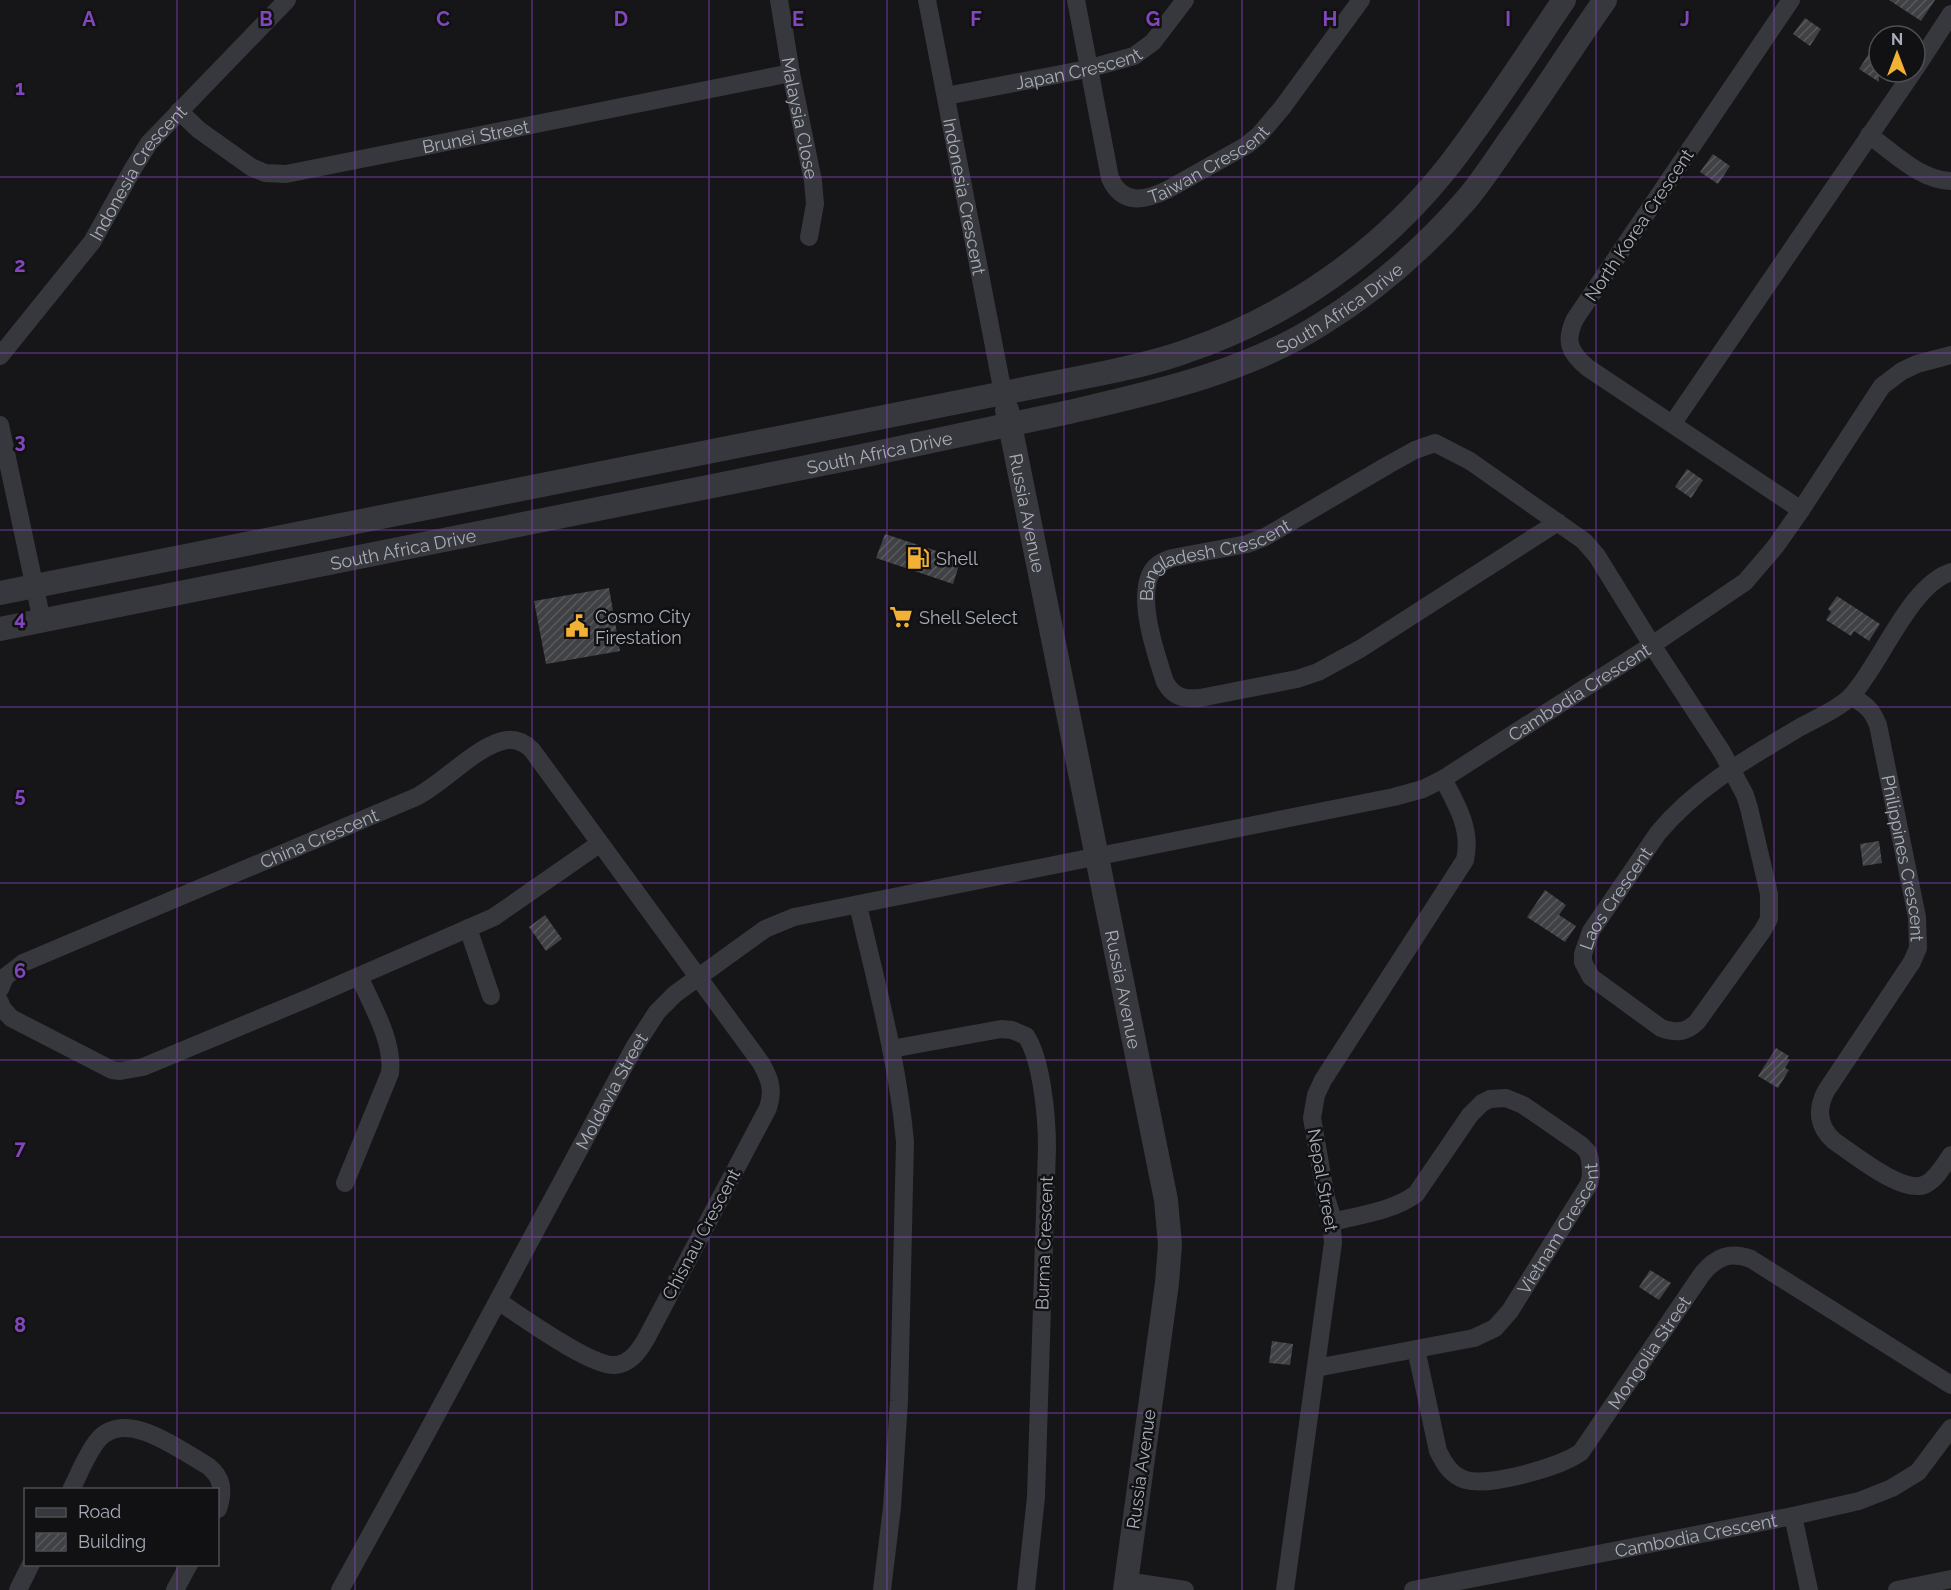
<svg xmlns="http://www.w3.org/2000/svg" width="1951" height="1590" viewBox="0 0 1951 1590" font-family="Raleway,sans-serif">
  <defs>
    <pattern id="building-hatch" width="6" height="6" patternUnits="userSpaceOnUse" patternTransform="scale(1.5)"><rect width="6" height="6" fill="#404145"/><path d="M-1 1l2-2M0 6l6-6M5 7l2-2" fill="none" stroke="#595a5e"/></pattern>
  </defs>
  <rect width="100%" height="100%" fill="#161618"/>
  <g fill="url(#building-hatch)">
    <path d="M 1889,0 L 1935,0 L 1921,21 Z"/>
    <path d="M 1805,18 L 1821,29 L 1810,46 L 1793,34 Z"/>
    <path d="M 1879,38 L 1879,82 L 1859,69 Z"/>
    <path d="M 1713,154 L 1730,166 L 1718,184 L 1700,172 Z"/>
    <path d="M 1687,469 L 1703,480 L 1691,498 L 1675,487 Z"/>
    <path d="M 885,534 L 961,559 L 953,584 L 876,558 Z"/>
    <path d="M 609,588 L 620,651 L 546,664 L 534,601 Z"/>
    <path d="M 1837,596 L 1880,624 L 1869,641 L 1854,631 L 1851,636 L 1826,620 L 1831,612 L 1828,609 Z"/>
    <path d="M 1879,841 L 1882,863 L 1863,866 L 1860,844 Z"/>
    <path d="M 1545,890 L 1566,905 L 1559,915 L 1576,926 L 1565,942 L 1527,917 Z"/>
    <path d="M 545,915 L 562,939 L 546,951 L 529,927 Z"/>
    <path d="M 1776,1048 L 1789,1056 L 1787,1058 L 1790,1060 L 1785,1068 L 1789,1070 L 1778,1088 L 1758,1076 Z"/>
    <path d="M 1650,1270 L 1671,1283 L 1659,1300 L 1639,1287 Z"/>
    <path d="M 1272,1341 L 1293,1344 L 1290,1365 L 1269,1363 Z"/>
  </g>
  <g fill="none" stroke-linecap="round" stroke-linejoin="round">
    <g stroke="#37383d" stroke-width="18">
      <path id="s1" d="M 779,0 L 791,73 L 813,181 L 815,204 L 809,237"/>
      <path id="s2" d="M 927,0 L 1003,393"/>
      <path id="s3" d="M 1076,0 L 1110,178 C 1122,205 1144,201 1167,190 L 1247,145 L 1259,135 L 1282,108 L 1361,0"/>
      <path d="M 1791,0 L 1575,319 C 1564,342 1570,353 1588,368 L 1801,510"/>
      <path d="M 1915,69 L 1951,14"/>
      <path id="s4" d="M 946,96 L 1087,69 L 1134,56 L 1153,42 L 1185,0"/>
      <path id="s5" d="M 179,111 L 199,130 L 251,167 L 265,173 L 286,174 L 791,73"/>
      <path d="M 1869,135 C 1894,153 1920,180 1951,181"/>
      <path id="s6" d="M 0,356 L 92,242 L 134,167 L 149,143 L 287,0"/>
      <path d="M 1673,423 L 1913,72"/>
      <path d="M 0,425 L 42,621"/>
      <path id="s7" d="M 1558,522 L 1360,649 L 1318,672 L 1297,679 L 1200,698 C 1184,699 1174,698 1165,682 C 1156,654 1138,603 1150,575 C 1154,565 1163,561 1172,558 L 1247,544 L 1265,537 L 1388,465 L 1415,450 L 1435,443 L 1470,461 L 1584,541 L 1597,556 L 1652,645 L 1722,752 L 1745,795 L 1749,808 L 1769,894 L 1769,919 L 1763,930 L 1697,1022 C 1686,1033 1675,1033 1661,1028 L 1591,977 L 1583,962 L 1583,954 L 1591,931 L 1658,833 C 1696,787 1747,759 1797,729 C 1813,720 1841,708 1852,695 C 1881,663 1910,585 1951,572"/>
      <path id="s8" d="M 1851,697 C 1866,704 1872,710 1878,725 L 1917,917 L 1918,948 L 1912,962 L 1826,1091 C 1816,1110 1818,1127 1834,1141 C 1854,1154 1904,1196 1926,1184 C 1937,1178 1944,1165 1951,1155"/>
      <path d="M 858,905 C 876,983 898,1062 905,1142 L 899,1401 L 892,1507 L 882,1590"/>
      <path d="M 468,928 L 491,996"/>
      <path id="s9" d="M 0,989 L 5,977 L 23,963 L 416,797 C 444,783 478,744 507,740 C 517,739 525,743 532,750 L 761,1063 C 770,1079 774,1090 768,1108 L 646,1339 C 639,1351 630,1364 615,1365 C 591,1367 521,1316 498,1301"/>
      <path d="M 0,1002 L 2,1008 L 11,1018 L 112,1070 L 120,1071 L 143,1067 L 311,997 L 494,917 L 599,844"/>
      <path d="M 891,1049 L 1001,1029 L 1012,1030 L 1026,1036 C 1042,1060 1047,1118 1047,1148 L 1036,1497 L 1026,1590"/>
      <path d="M 345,1183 L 390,1073 C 394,1041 371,1004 359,976"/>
      <path id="s10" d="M 1416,1349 L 1438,1451 C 1444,1463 1451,1476 1466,1480 C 1489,1487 1561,1467 1581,1452 L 1702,1274 C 1716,1257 1730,1251 1751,1259 L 1951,1385"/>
      <path id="s11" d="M 1316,1368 L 1474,1338 L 1495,1328 L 1510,1311 L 1589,1184 L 1591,1175 L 1590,1160 L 1588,1152 L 1581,1145 L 1523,1105 L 1506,1098 L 1490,1099 L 1482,1103 L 1470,1115 L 1416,1194 C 1393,1211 1360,1215 1332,1222"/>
      <path d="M 71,1490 C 79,1474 87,1453 98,1440 C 126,1407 181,1451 208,1466 C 223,1478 224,1491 218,1509"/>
      <path d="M 1793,1516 L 1809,1590"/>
      <path d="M 1126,1581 L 1185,1590"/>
      <path d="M 18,1590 L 31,1564"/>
      <path d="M 175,1590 L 189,1564"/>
      <path id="s12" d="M 340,1590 L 425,1436 L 635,1046 L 657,1012 L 675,994 L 765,929 L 794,917 L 1394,797 L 1423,789 L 1443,779 L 1652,645 L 1745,582 L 1775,547 L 1801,510 L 1882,386 L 1902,371 L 1917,364 L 1951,355"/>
      <path d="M 1285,1590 L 1333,1243 L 1331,1213 L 1326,1198 L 1312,1118 L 1316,1095 L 1323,1080 L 1465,860 C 1472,830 1457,805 1443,779"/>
      <path id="s13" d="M 1413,1590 L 1793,1516 L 1859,1501 L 1892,1488 L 1918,1472 L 1951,1428"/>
      <path d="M 1897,1590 L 1951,1579"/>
    </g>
    <g stroke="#37383d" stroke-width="24">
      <path id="s14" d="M 1007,410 L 1166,1200 L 1170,1245 L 1167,1283 L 1125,1590"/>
      <path d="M 0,593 L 1104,373 C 1132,367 1160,361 1187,351 C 1289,316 1380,252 1447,168 C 1489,114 1526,56 1564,0"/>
      <path id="s15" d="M 0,629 C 286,572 572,516 857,457 C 928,442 999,427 1069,412 C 1156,392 1247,372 1323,323 C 1376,290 1425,247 1466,200 C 1481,182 1495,161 1508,142 C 1542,95 1572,47 1605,0"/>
    </g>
  </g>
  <path fill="none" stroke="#8446be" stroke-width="1.5" stroke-opacity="0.55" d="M 177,0 L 177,1490M 355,0 L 355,1590M 532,0 L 532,1590M 709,0 L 709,1590M 887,0 L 887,1590M 1064,0 L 1064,1590M 1242,0 L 1242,1590M 1419,0 L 1419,1590M 1596,0 L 1596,1590M 1774,0 L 1774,1590M 0,177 L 1951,177M 0,353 L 1951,353M 0,530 L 1951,530M 0,707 L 1951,707M 0,883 L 1951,883M 0,1060 L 1951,1060M 0,1237 L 1951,1237M 0,1413 L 1951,1413M 177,1564 L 177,1590"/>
  <defs>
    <g id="fuel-bare" transform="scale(1.8)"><path d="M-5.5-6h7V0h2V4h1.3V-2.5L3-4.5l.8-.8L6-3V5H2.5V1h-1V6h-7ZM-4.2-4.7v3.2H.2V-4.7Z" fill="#f2b134" stroke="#111113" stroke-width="2.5" paint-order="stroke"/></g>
    <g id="supermarket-bare" transform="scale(1.8)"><path d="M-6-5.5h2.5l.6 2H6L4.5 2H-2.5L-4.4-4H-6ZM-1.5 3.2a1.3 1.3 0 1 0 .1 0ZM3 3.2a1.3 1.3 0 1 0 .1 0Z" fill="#f2b134" stroke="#111113" stroke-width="2.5" paint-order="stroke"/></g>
    <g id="civic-bare" transform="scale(1.8)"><path d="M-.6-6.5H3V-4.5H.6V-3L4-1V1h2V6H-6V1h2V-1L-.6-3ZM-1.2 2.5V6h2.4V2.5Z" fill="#f2b134" stroke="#111113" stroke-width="2.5" paint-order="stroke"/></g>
  </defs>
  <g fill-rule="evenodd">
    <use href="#fuel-bare" x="918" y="558"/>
    <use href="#supermarket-bare" x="901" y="617"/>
    <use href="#civic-bare" x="577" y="626"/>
  </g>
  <g text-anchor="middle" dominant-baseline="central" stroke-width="5" stroke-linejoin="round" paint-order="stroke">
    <g font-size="18" fill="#a8adb8" stroke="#111113">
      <text stroke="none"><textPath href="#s4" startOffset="135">Japan Crescent</textPath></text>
      <text stroke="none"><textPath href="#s1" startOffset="120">Malaysia Close</textPath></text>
      <text stroke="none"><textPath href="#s5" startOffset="321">Brunei Street</textPath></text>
      <text stroke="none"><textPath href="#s3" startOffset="297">Taiwan Crescent</textPath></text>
      <text stroke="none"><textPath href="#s6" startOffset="230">Indonesia Crescent</textPath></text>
      <text stroke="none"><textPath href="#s2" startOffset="200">Indonesia Crescent</textPath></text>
      <text transform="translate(1639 225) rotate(-56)">North Korea Crescent</text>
      <text stroke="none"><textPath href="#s15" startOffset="1383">South Africa Drive</textPath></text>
      <text stroke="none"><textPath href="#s15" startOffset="897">South Africa Drive</textPath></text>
      <text stroke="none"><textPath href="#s14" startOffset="105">Russia Avenue</textPath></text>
      <text stroke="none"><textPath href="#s15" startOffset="411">South Africa Drive</textPath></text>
      <text stroke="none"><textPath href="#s7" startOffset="618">Bangladesh Crescent</textPath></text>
      <text stroke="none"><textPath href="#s12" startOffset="1653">Cambodia Crescent</textPath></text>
      <text stroke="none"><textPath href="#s9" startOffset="357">China Crescent</textPath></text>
      <text stroke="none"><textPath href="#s8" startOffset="176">Philippines Crescent</textPath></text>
      <text stroke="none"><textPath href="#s7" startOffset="1822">Laos Crescent</textPath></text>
      <text stroke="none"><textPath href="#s14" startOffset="591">Russia Avenue</textPath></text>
      <text stroke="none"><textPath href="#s12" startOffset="568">Moldavia Street</textPath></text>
      <text transform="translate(1323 1180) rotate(80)">Nepal Street</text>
      <text stroke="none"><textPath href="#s11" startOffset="303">Vietnam Crescent</textPath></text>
      <text transform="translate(701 1234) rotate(-62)">Chisnau Crescent</text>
      <text transform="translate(1044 1243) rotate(-88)">Burma Crescent</text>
      <text stroke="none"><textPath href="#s10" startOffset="387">Mongolia Street</textPath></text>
      <text transform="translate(1141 1469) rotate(-82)">Russia Avenue</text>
      <text stroke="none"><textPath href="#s13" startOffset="288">Cambodia Crescent</textPath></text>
    </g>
    <g font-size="18" fill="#a8adb8" stroke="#111113" text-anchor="start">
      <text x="936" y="558">Shell</text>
      <text x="595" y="616">Cosmo City<tspan x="595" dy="21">Firestation</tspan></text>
      <text x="919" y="617">Shell Select</text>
    </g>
  </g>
  <g font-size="20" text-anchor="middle" font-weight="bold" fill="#8446be" stroke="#111113" stroke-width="5" stroke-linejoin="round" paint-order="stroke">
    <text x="89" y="26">A</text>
    <text x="266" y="26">B</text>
    <text x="443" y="26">C</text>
    <text x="621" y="26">D</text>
    <text x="798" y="26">E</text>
    <text x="976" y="26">F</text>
    <text x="1153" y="26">G</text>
    <text x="1330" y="26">H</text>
    <text x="1508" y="26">I</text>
    <text x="1685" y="26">J</text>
    <text x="20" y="95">1</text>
    <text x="20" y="272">2</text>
    <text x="20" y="448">3</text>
    <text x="20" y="625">4</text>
    <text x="20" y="802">5</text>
    <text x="20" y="978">6</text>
    <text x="20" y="1155">7</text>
    <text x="20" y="1332">8</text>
  </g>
  <rect x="24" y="1488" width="195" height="78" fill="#111113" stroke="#4d4f55" stroke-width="1.5"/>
  <rect x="36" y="1508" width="30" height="9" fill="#37383d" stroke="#4d4f55" stroke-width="1.5"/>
  <text x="78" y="1518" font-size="18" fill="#a8adb8">Road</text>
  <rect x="36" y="1533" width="30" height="18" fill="url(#building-hatch)" stroke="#4d4f55" stroke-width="1.5"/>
  <text x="78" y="1548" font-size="18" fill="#a8adb8">Building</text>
  <g transform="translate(1897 54)"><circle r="28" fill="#111113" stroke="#4d4f55" stroke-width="1.5"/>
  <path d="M0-4.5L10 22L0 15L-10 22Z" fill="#f2b134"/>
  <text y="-9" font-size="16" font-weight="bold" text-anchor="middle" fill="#a8adb8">N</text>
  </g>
</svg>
